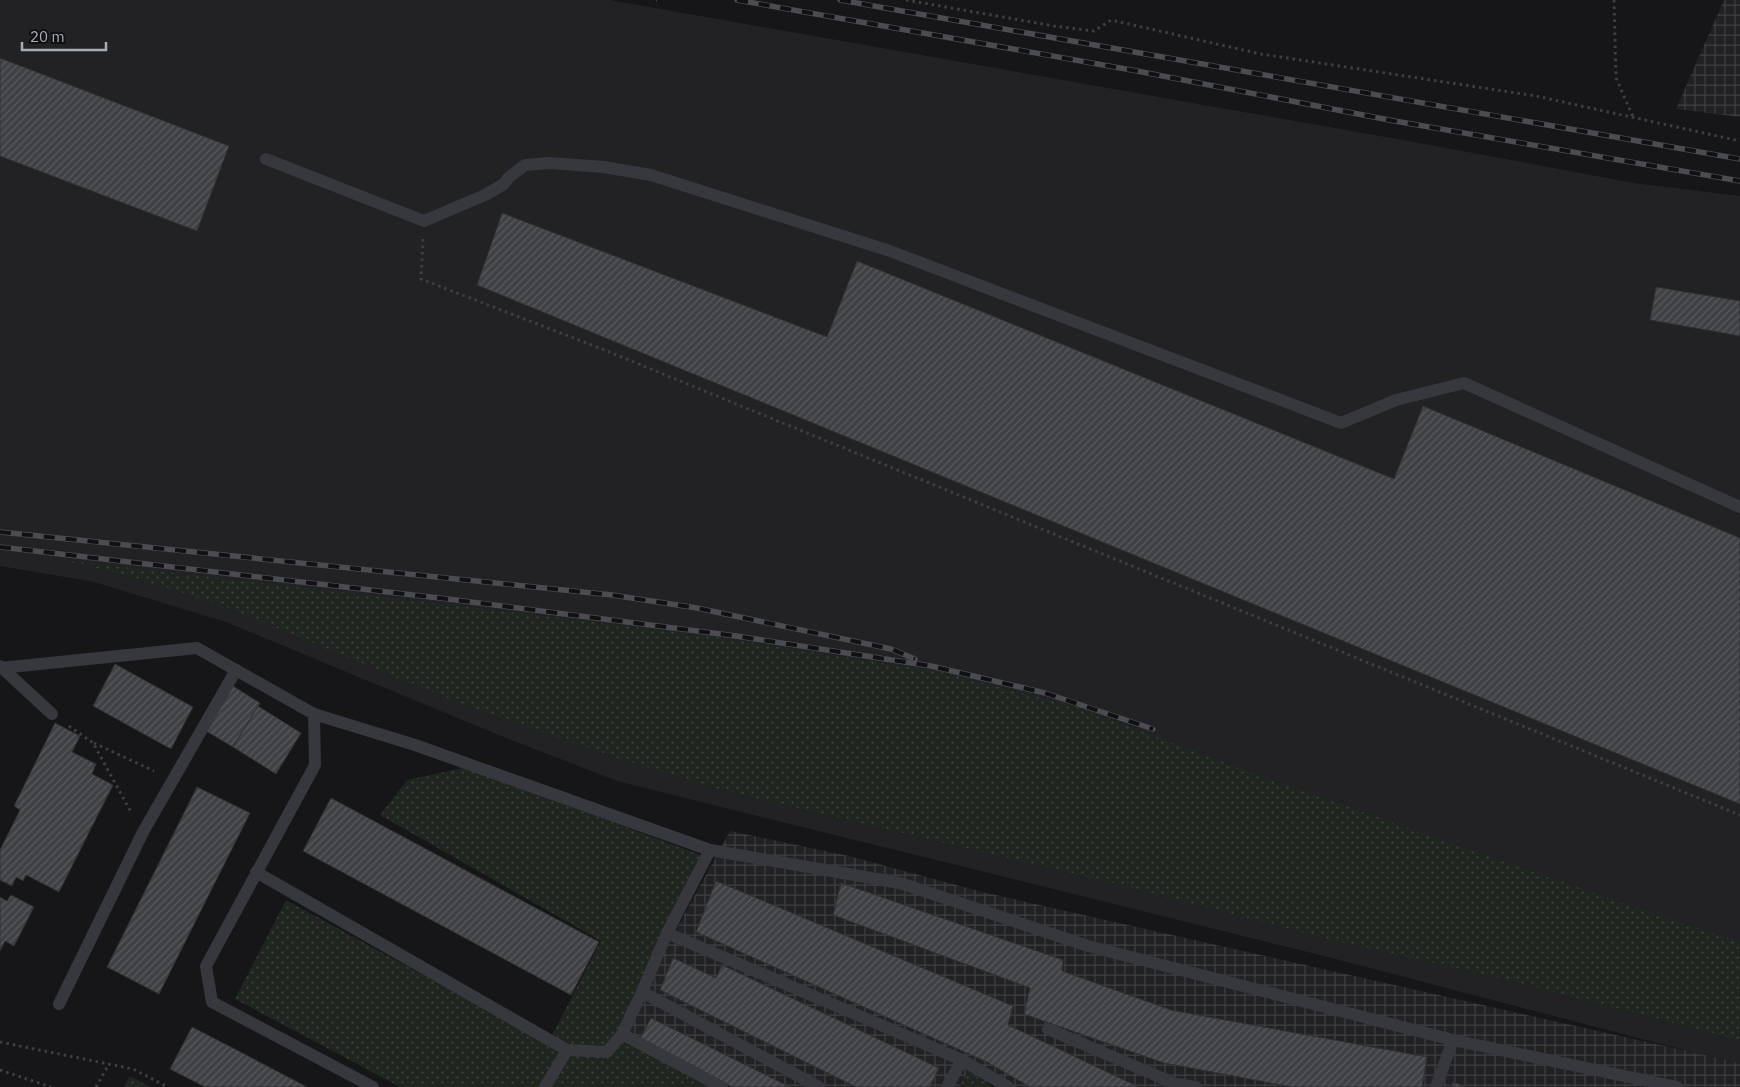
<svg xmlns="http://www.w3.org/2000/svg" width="1740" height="1087" viewBox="0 0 1740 1087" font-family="'IBM Plex Sans',sans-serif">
  <defs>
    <pattern id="industrial-grid" width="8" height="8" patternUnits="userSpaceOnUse" patternTransform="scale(1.25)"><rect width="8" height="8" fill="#222225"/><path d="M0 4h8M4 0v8" fill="none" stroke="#3f3f43"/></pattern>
    <pattern id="grass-dots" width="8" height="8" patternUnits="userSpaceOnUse" patternTransform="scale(1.25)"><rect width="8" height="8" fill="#1e261f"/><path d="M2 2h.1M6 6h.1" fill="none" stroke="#3c433d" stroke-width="1.8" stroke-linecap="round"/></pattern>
    <pattern id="building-hatch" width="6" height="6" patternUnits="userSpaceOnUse" patternTransform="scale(1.25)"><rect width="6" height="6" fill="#404145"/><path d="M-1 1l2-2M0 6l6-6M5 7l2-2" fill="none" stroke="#595a5e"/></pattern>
  </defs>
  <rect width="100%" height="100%" fill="#161618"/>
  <path fill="#222225" d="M 0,0 L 610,0 L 1414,142 L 1634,183 L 1740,196 L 1740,1063 L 1688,1051 L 1324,956 L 617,781 L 496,734 L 226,622 L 94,582 L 0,566 Z"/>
  <g fill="url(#industrial-grid)">
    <path d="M 1724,0 L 1740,0 L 1740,117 L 1676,109 Z"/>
    <path d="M 730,831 L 849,856 L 982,892 L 1740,1063 L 1740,1087 L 1011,1087 L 995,1077 L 980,1087 L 739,1087 L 622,1029 Z"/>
  </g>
  <g fill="url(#grass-dots)">
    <path d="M 62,560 L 535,615 L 709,636 L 941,672 L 1080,708 L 1238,768 L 1459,846 L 1645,911 L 1740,942 L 1740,1040 L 1497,977 L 1324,938 L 1122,885 L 719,789 L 618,758 L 457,702 L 219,604 L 123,574 Z"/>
    <path d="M 467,767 L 711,859 L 667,933 L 617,1031 L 727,1087 L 400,1087 L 235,999 L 286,900 L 548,1043 L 601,941 L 380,815 L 407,780 Z"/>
    <path d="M 968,1071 L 993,1087 L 959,1087 Z"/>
    <path d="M 130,1076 L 150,1087 L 124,1087 Z"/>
  </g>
  <g fill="url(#building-hatch)" stroke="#303034">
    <path d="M 0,58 L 229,146 L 197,231 L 0,156 Z"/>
    <path d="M 502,213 L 827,337 L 857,261 L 1394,479 L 1423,406 L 1740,538 L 1740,804 L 477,285 Z"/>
    <path d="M 1656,287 L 1740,301 L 1740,336 L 1650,320 Z"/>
    <path d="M 115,664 L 193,707 L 171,749 L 93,706 Z"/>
    <path d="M 233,686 L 260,703 L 233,747 L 206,731 Z"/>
    <path d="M 258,706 L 301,733 L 276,774 L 233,747 Z"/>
    <path d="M 55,723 L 80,736 L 72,752 L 96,764 L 92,774 L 113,785 L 59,892 L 26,875 L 23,881 L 16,877 L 12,886 L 0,880 L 0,850 L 20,810 L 14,806 Z"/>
    <path d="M 197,787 L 250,813 L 159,994 L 107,967 Z"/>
    <path d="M 331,798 L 599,942 L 571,995 L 303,851 Z"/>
    <path d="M 716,881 L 1013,1006 L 1008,1025 L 1139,1087 L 1030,1087 L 987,1062 L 696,932 Z"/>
    <path d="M 841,883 L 1063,960 L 1062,971 L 1171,1010 L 1427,1057 L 1422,1087 L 1292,1087 L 1164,1063 L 1024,1014 L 1030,988 L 833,915 Z"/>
    <path d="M 11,895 L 34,907 L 14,946 L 5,941 L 0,951 L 0,897 L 7,901 Z"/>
    <path d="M 673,958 L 716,978 L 722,965 L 939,1068 L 930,1087 L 856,1087 L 660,990 Z"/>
    <path d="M 651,1018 L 790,1087 L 732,1087 L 639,1041 Z"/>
    <path d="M 192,1027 L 229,1046 L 307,1087 L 205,1087 L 170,1069 Z"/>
    <path d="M 1453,1082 L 1466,1087 L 1451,1087 Z"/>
  </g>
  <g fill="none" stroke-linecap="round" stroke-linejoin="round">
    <g stroke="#3d3f44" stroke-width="3" stroke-dasharray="2.5 4" stroke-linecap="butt">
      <path d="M 656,0 L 657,0"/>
      <path d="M 906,0 L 1054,26 L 1094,31 L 1111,20 L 1261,54 L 1536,96 L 1740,141"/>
      <path d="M 1614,0 L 1616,78 L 1633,117"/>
      <path d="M 423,239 L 421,279 L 602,349 L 1740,815"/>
      <path d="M 69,726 L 93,743 L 131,812"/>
      <path d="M 94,743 L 154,771"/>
      <path d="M 0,1042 L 133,1069 L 168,1087"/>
      <path d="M 0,1070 L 51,1087"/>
      <path d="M 96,1087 L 109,1064"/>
    </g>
    <g stroke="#37383d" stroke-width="12">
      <path d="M 266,159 L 424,221 L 485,195 L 504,184 L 508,178 L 525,165 L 549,163 L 604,167 L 651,175 L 890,251 L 1341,423 L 1396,400 L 1464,383 L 1740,507"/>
      <path d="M 0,666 L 52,714"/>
      <path d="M 0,668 L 197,648 L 314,714 L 315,765 L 206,966 L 212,1002 L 373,1087"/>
      <path d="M 314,714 L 415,745 L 710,850"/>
      <path d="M 256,872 L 567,1050 L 545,1087"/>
      <path d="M 667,933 L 962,1060 L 1008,1087"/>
      <path d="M 59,1004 L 143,832 L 236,670"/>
      <path d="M 1048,1029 L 1176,1084 L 1196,1087"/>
      <path d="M 622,1034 L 722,1087"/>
      <path d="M 567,1050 L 607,1052 L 622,1034 L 642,992"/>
      <path d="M 819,1087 L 642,992 L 667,933 L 710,850 L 900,883 L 1088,946 L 1453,1040"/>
      <path d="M 947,1087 L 962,1060"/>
      <path d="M 1436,1087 L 1453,1040 L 1677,1087"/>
    </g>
    <g stroke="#4a4c52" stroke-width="5.5">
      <g id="rail">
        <path d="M 737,0 L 1137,71 L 1389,120 L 1740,181"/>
        <path d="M 840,0 L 1740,159"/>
        <path d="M 0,532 L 612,595 L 697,608 L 891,649 L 915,659"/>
        <path d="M 0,547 L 448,599 L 736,636 L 931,666 L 1045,693 L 1153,729"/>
      </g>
    </g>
    <use href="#rail" stroke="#111113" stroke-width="4" stroke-dasharray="11" stroke-linecap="butt"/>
  </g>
  <path d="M22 42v8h84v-8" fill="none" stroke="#a8adb8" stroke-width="2.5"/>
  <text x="30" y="42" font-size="15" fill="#a8adb8" stroke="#111113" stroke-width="4" paint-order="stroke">20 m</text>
</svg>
